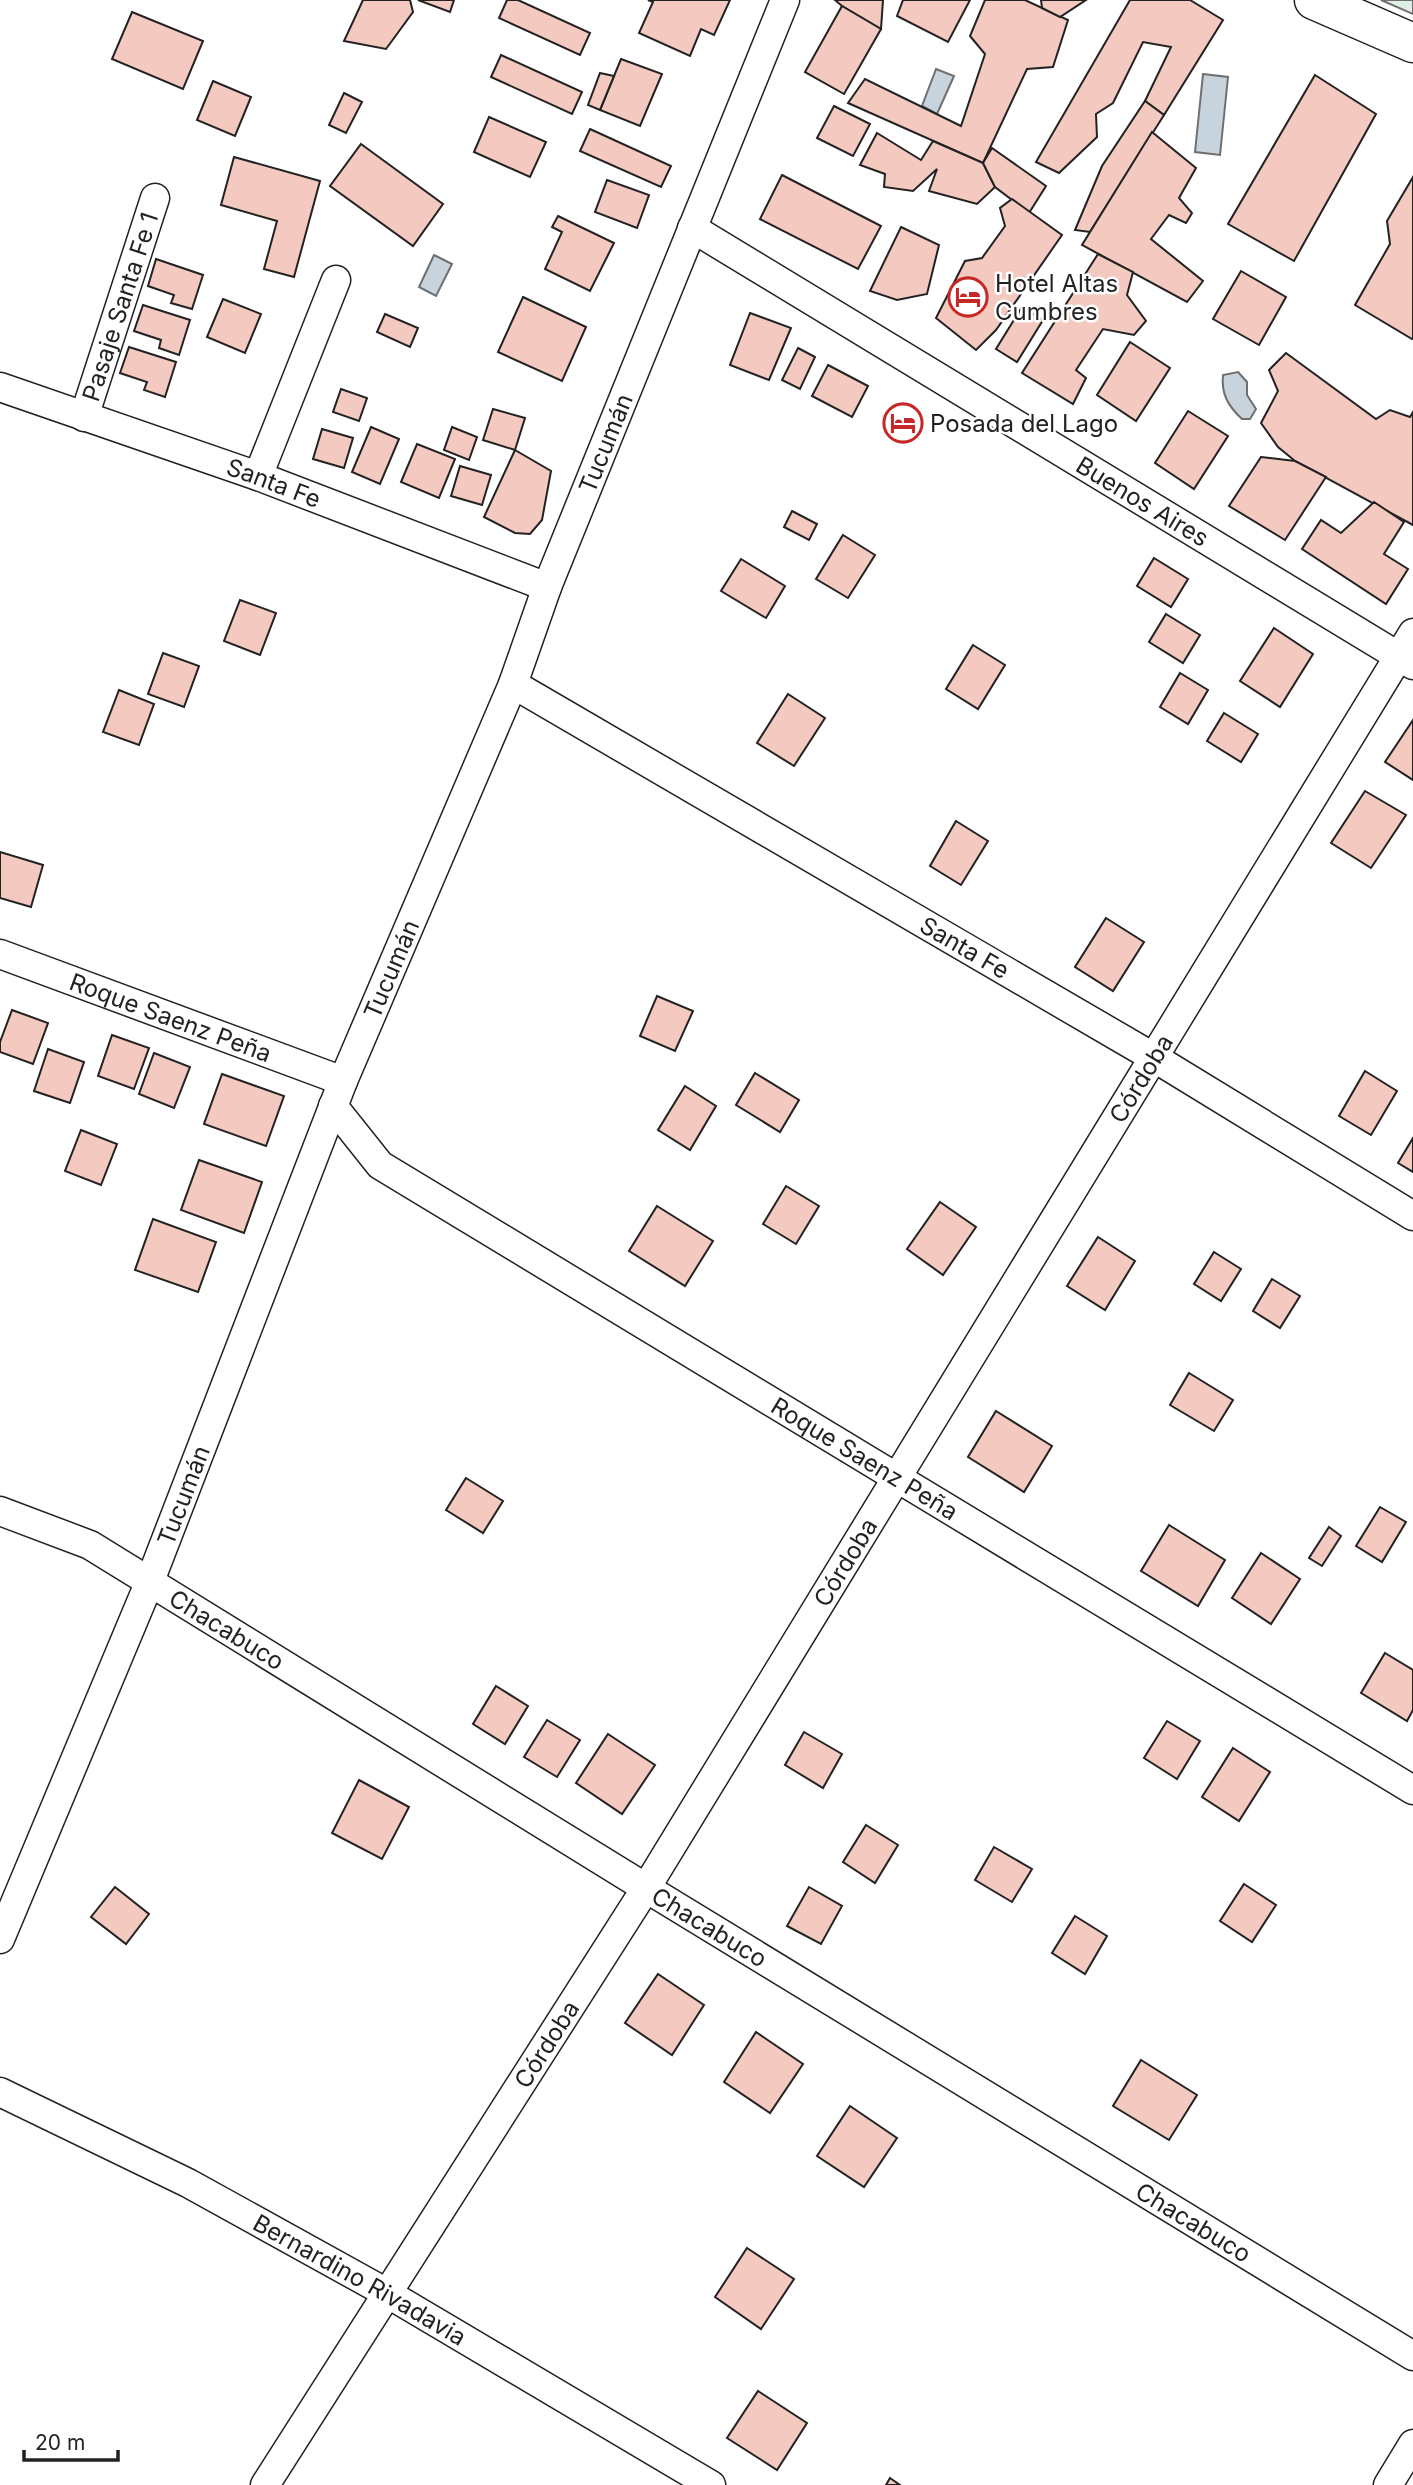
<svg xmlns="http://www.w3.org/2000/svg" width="1413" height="2485" viewBox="0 0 1413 2485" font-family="Inter,sans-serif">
  <rect width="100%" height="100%" fill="#fff"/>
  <path fill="#e0efe3" stroke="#6f6f6f" stroke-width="2" d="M 1381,0 L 1413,0 L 1413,14 Z"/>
  <g fill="#c7d3dd" stroke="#6f6f6f" stroke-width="2">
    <path d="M 936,69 L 954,76 L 937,114 L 922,106 Z"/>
    <path d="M 1203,74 L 1228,77 L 1220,155 L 1195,152 Z"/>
    <path d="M 434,255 L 452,264 L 436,296 L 419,287 Z"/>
    <path d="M 1238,372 L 1247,382 L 1247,395 L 1256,409 L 1250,419 L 1242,419 C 1228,406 1221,394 1223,375 Z"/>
  </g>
  <g fill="#f3c9c0" stroke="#222" stroke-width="2">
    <path d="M 363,0 L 410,0 L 413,12 L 386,49 L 344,41 Z"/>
    <path d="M 418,0 L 454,0 L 450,12 Z"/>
    <path d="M 507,0 L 518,0 L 590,33 L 580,55 L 499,18 Z"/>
    <path d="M 648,0 L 730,0 L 714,35 L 701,29 L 690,56 L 639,33 L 653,2 Z"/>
    <path d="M 835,0 L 883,0 L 881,29 L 842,6 Z"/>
    <path d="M 903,0 L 970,0 L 948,42 L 897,16 Z"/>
    <path d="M 985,0 L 1025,0 L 1068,20 L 1053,67 L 1027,69 L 983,163 L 848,103 L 865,79 L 961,126 L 985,54 L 970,36 Z"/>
    <path d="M 1041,0 L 1086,0 L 1060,17 L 1042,8 Z"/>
    <path d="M 1130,0 L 1190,0 L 1223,20 L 1164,115 L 1145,101 L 1171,47 L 1143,42 L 1113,103 L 1096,114 L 1097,137 L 1059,173 L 1036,162 Z"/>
    <path d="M 842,6 L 881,29 L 844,94 L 805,72 Z"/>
    <path d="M 132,12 L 203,41 L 183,89 L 112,59 Z"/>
    <path d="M 501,55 L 582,92 L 572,114 L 491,77 Z"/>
    <path d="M 621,59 L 662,74 L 640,126 L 600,110 Z"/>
    <path d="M 600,73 L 614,76 L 600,110 L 588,105 Z"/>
    <path d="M 1315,75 L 1376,114 L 1294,261 L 1228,224 Z"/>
    <path d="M 213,81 L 251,97 L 235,136 L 197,120 Z"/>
    <path d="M 344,93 L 362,102 L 346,133 L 329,125 Z"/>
    <path d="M 1145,101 L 1164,115 L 1090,232 L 1075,230 L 1102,166 Z"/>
    <path d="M 834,106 L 870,124 L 853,156 L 817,138 Z"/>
    <path d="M 489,117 L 546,142 L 530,177 L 474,152 Z"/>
    <path d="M 590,129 L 671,166 L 661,187 L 580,151 Z"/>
    <path d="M 1152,132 L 1196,168 L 1179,198 L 1192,213 L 1186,223 L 1169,215 L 1151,239 L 1203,281 L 1187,302 L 1082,245 Z"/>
    <path d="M 877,133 L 921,160 L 933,141 L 983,163 L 995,187 L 977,204 L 929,191 L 937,169 L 913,191 L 884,187 L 885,174 L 860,165 Z"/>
    <path d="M 361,144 L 443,204 L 413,246 L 330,186 Z"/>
    <path d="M 992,148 L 1046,186 L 1029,213 L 995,187 L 983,163 Z"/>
    <path d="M 234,157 L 320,181 L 294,277 L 264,269 L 277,221 L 221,205 Z"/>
    <path d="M 782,175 L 881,226 L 858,269 L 760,219 Z"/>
    <path d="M 1413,177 L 1413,338 L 1412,339 L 1355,305 L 1390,244 L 1387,221 Z"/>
    <path d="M 607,180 L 649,195 L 637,228 L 595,212 Z"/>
    <path d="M 1012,199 L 1062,235 L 996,330 L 976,350 L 936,318 L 965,261 L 982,258 L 1005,226 L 1000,208 Z"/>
    <path d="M 558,216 L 614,243 L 590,291 L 545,269 L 562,232 L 552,227 Z"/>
    <path d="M 901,227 L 939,245 L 927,294 L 897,300 L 870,291 Z"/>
    <path d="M 1098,254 L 1133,272 L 1127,295 L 1146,321 L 1134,335 L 1103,329 L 1076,370 L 1086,378 L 1073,404 L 1022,373 Z"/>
    <path d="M 156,259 L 203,275 L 192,309 L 171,303 L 174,295 L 148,286 Z"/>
    <path d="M 1241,271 L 1286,297 L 1259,345 L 1213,319 Z"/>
    <path d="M 523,297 L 586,327 L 562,381 L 498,352 Z"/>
    <path d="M 223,299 L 261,314 L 245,353 L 207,337 Z"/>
    <path d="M 143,305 L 190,320 L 179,355 L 159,348 L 161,340 L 134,331 Z"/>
    <path d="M 1022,307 L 1043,320 L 1017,362 L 996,349 Z"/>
    <path d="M 750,313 L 791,328 L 769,380 L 730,365 Z"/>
    <path d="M 385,314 L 418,328 L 410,347 L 377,332 Z"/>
    <path d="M 1130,342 L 1170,368 L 1136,421 L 1097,395 Z"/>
    <path d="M 129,347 L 176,362 L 165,397 L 144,390 L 147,382 L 120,373 Z"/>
    <path d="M 798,348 L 815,357 L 800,389 L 782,380 Z"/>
    <path d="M 1286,353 L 1376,419 L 1390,410 L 1410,417 L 1413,412 L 1413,525 L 1295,461 L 1278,447 L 1261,423 L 1278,391 L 1269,370 Z"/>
    <path d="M 828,365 L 868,386 L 852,417 L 812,396 Z"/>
    <path d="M 341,389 L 367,398 L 359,421 L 333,412 Z"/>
    <path d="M 493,409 L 525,418 L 515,450 L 483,440 Z"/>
    <path d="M 1188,411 L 1228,436 L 1194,489 L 1155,463 Z"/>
    <path d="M 371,427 L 399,439 L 380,484 L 352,472 Z"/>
    <path d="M 452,427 L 477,437 L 469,460 L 444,450 Z"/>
    <path d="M 322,429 L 353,438 L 344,468 L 313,459 Z"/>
    <path d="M 417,444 L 455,459 L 439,498 L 401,482 Z"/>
    <path d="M 515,450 L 551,471 L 542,520 L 530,534 L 515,533 L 484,517 Z"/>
    <path d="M 1261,457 L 1295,461 L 1326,477 L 1285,540 L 1229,506 Z"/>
    <path d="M 460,466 L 491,475 L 482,505 L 451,496 Z"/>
    <path d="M 1374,502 L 1404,522 L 1384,554 L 1408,569 L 1386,604 L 1302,549 L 1321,520 L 1341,533 Z"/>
    <path d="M 792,511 L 817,524 L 809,540 L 784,527 Z"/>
    <path d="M 843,535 L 875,555 L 848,598 L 816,579 Z"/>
    <path d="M 1154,558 L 1188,579 L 1171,607 L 1137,586 Z"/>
    <path d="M 741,559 L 785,586 L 766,618 L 721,591 Z"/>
    <path d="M 240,600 L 276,613 L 260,655 L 224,641 Z"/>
    <path d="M 1166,614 L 1200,635 L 1183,663 L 1149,642 Z"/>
    <path d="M 1274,628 L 1313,654 L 1280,707 L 1240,681 Z"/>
    <path d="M 973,645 L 1005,665 L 978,709 L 946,689 Z"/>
    <path d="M 163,653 L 199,666 L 184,707 L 148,694 Z"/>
    <path d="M 1180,673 L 1208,690 L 1188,724 L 1160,707 Z"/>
    <path d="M 119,690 L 154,704 L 139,745 L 103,732 Z"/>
    <path d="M 788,694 L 825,718 L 794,766 L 757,743 Z"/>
    <path d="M 1224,713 L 1258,734 L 1241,762 L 1207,741 Z"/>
    <path d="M 1413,720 L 1413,780 L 1385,762 Z"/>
    <path d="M 1365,791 L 1406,815 L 1371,868 L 1331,843 Z"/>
    <path d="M 956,821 L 988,841 L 961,885 L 930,866 Z"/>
    <path d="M 0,852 L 43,865 L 31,907 L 0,898 Z"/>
    <path d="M 1106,918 L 1144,942 L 1113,991 L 1075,967 Z"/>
    <path d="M 657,996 L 693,1011 L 675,1051 L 640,1036 Z"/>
    <path d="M 12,1010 L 48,1023 L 33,1064 L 0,1052 L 0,1042 Z"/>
    <path d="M 112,1035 L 149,1048 L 134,1089 L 98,1076 Z"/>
    <path d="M 48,1049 L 84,1062 L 70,1103 L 34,1091 Z"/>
    <path d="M 154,1053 L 190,1067 L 174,1108 L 139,1094 Z"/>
    <path d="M 1365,1071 L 1397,1091 L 1371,1135 L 1339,1116 Z"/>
    <path d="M 755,1073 L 799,1100 L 780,1132 L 736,1105 Z"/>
    <path d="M 222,1074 L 284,1096 L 266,1146 L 204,1124 Z"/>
    <path d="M 685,1086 L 716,1106 L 690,1150 L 658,1130 Z"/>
    <path d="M 81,1130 L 117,1144 L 101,1185 L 65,1171 Z"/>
    <path d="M 1413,1138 L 1413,1172 L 1398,1163 Z"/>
    <path d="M 199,1160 L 262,1182 L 244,1233 L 181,1210 Z"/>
    <path d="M 786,1186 L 819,1206 L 796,1244 L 763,1224 Z"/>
    <path d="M 940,1202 L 976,1227 L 943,1275 L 907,1249 Z"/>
    <path d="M 657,1206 L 713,1241 L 685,1286 L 629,1251 Z"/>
    <path d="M 153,1219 L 216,1242 L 198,1292 L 135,1270 Z"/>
    <path d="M 1098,1237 L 1135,1261 L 1105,1310 L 1067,1286 Z"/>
    <path d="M 1214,1252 L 1241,1269 L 1221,1301 L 1194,1284 Z"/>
    <path d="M 1272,1279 L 1300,1296 L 1280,1328 L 1253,1311 Z"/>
    <path d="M 1189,1373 L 1233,1400 L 1214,1431 L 1170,1405 Z"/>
    <path d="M 996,1411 L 1052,1446 L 1024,1492 L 968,1457 Z"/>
    <path d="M 466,1478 L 503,1501 L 483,1533 L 446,1510 Z"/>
    <path d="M 1380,1507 L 1406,1522 L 1382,1562 L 1356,1546 Z"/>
    <path d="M 1169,1525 L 1225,1560 L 1198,1606 L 1141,1571 Z"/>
    <path d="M 1329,1527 L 1341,1536 L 1322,1566 L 1309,1558 Z"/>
    <path d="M 1261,1553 L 1300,1579 L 1271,1624 L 1232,1598 Z"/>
    <path d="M 1385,1653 L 1413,1670 L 1413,1710 L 1407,1721 L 1361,1693 Z"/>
    <path d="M 496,1686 L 528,1706 L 505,1744 L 473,1724 Z"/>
    <path d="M 547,1720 L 580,1740 L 557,1777 L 524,1757 Z"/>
    <path d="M 1167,1721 L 1200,1741 L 1177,1779 L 1144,1758 Z"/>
    <path d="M 804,1732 L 842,1754 L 823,1788 L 785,1765 Z"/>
    <path d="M 608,1734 L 655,1765 L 622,1814 L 576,1783 Z"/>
    <path d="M 1233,1748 L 1270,1772 L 1239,1821 L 1202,1797 Z"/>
    <path d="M 359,1780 L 409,1807 L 382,1859 L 332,1833 Z"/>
    <path d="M 866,1825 L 898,1845 L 875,1883 L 843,1862 Z"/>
    <path d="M 994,1847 L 1032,1869 L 1012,1902 L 975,1880 Z"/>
    <path d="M 1244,1884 L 1276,1905 L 1252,1942 L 1220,1921 Z"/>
    <path d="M 115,1887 L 149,1914 L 126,1944 L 91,1917 Z"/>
    <path d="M 809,1887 L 842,1906 L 821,1944 L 787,1926 Z"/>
    <path d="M 1075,1916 L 1107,1936 L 1085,1974 L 1052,1953 Z"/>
    <path d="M 658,1974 L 704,2005 L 672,2055 L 625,2023 Z"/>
    <path d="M 756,2032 L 803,2064 L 770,2113 L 724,2082 Z"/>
    <path d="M 1141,2060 L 1197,2095 L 1169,2140 L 1113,2106 Z"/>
    <path d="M 850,2106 L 897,2138 L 864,2187 L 817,2156 Z"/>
    <path d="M 747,2248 L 794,2279 L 761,2329 L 715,2297 Z"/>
    <path d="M 758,2391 L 807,2423 L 777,2470 L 727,2438 Z"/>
    <path d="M 890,2478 L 900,2485 L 886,2485 Z"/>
  </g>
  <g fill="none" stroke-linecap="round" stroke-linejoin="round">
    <g stroke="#222" stroke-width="31">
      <g id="minor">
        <path id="s1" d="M 692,228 L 1413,665"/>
        <path id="s2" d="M 0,387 L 258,476 L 547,587"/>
        <path id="s3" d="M 84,417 L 155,198"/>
        <path d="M 258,476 L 336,280"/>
        <path id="s4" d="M 513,684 L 1153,1057 L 1413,1216"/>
        <path id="s5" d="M 0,954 L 343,1081"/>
        <path id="s6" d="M 333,1106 L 380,1165 L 1413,1790"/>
        <path id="s7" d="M 0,1511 L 90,1545 L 646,1888 L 1413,2356"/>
        <path id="s8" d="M 0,1939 L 150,1581 L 343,1081 L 513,684 L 547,587 L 785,0"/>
        <path id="s9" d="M 0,2092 L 188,2183 L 385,2292 L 711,2485"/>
        <path id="s10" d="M 265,2485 L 646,1888 L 1413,633"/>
        <path d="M 1388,2485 L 1413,2444"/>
      </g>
    </g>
    <g stroke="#222" stroke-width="41">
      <path id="primary" d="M 1314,0 L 1413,43"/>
    </g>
    <use href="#minor" stroke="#fff" stroke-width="28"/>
    <use href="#primary" stroke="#fff" stroke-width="38"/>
  </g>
  <defs>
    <g id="hotel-ring" transform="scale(2.0125)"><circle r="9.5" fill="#fff" stroke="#c62828" stroke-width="1.5"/><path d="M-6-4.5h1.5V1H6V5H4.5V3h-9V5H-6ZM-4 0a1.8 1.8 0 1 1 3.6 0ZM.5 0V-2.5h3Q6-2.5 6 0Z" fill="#c62828"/></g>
  </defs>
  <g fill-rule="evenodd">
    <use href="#hotel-ring" x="968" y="297"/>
    <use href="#hotel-ring" x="903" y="423"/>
  </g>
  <g text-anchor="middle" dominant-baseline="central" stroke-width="5" stroke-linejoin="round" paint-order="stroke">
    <g font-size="24" fill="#222" stroke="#fff" text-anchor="start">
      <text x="995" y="283">Hotel Altas<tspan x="995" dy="28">Cumbres</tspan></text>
      <text x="930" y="423">Posada del Lago</text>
    </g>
    <g font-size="24" fill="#222" stroke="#fff">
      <text stroke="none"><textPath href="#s3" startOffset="116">Pasaje Santa Fe 1</textPath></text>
      <text stroke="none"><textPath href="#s8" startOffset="1614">Tucumán</textPath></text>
      <text stroke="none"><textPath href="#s2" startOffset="290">Santa Fe</textPath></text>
      <text stroke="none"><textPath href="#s1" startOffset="527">Buenos Aires</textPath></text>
      <text stroke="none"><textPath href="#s4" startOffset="523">Santa Fe</textPath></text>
      <text stroke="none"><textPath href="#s8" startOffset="1046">Tucumán</textPath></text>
      <text stroke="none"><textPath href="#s5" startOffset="182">Roque Saenz Peña</textPath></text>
      <text stroke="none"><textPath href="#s10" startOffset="1657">Córdoba</textPath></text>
      <text stroke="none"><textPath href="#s6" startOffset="642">Roque Saenz Peña</textPath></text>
      <text stroke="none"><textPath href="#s8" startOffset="480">Tucumán</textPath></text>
      <text stroke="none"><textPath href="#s10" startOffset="1090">Córdoba</textPath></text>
      <text stroke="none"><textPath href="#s7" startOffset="257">Chacabuco</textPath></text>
      <text stroke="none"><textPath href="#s7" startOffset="824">Chacabuco</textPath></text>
      <text stroke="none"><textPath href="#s10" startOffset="523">Córdoba</textPath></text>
      <text stroke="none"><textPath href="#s7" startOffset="1391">Chacabuco</textPath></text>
      <text stroke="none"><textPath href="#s9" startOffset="406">Bernardino Rivadavia</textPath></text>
    </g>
  </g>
  <path d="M24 2450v10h94v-10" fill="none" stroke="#222222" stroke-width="3.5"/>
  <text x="35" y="2450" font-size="21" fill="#222222" stroke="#ffffff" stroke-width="5" paint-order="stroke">20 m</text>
</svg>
